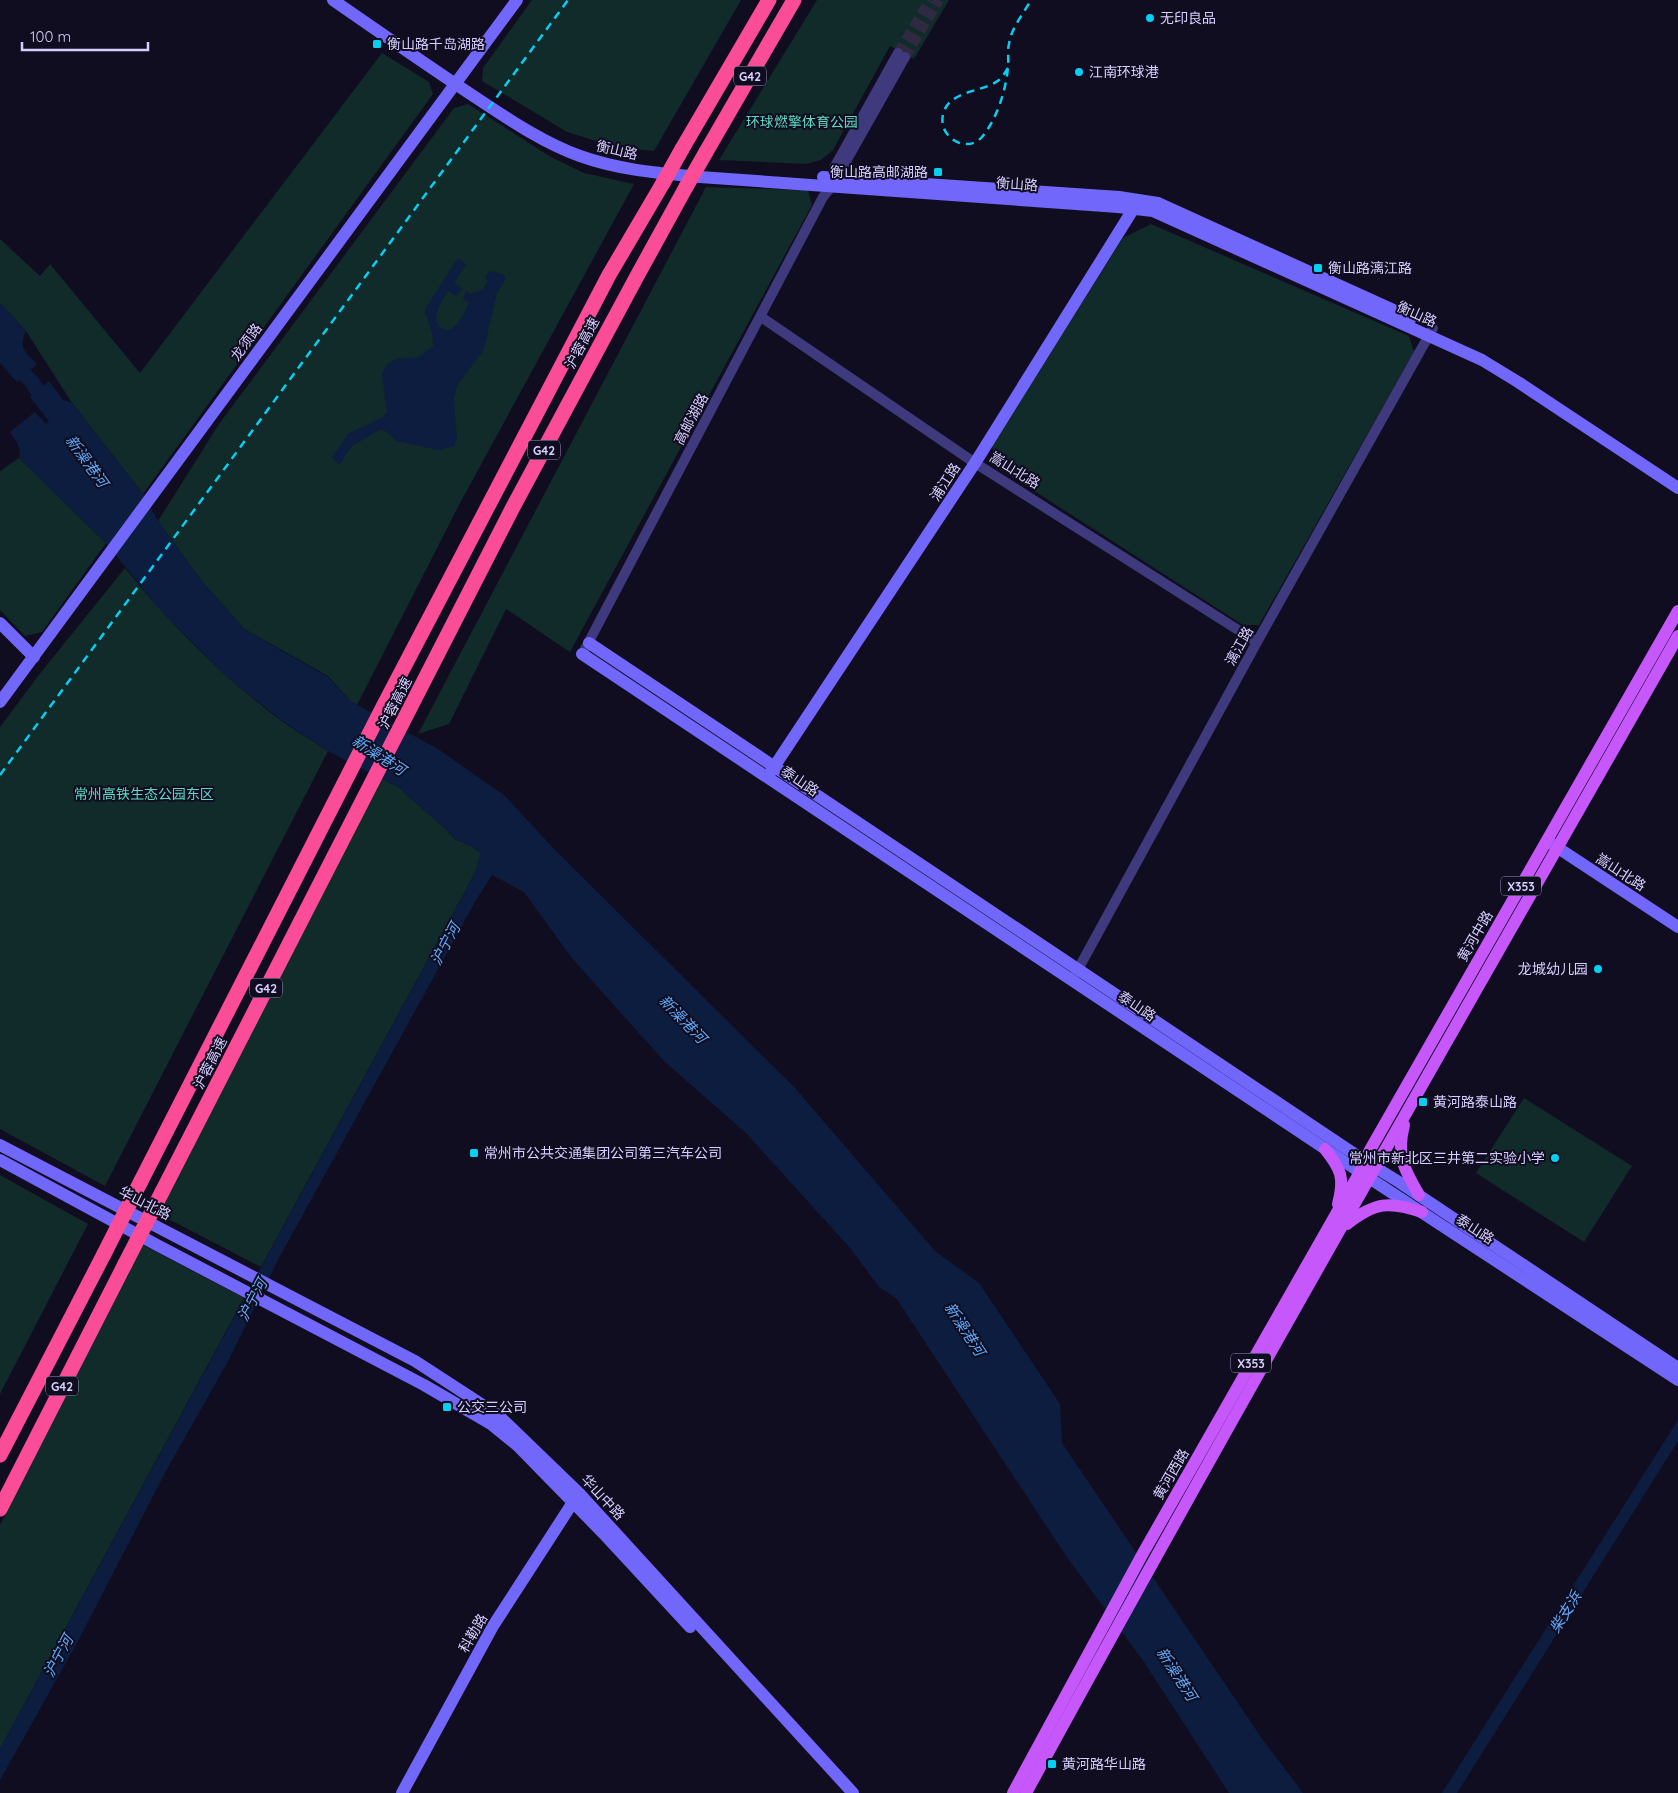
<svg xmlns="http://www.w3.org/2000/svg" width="1678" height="1793" viewBox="0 0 1678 1793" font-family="Quicksand,'Noto Sans SC',sans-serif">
  <rect width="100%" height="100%" fill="#110d20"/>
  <g fill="#112a2a">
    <path d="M 532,0 L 741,0 L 654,151 L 619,148 L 567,132 L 482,81 L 483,68 Z"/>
    <path d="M 817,0 L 949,0 L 914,59 L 890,46 L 833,150 L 821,160 L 806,164 L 719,160 Z"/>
    <path d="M 382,53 L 429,82 L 433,94 L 143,494 L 72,403 L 26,331 L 0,303 L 0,239 L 40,276 L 50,264 L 140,373 Z"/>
    <path d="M 468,104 L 551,157 L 584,173 L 634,184 L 459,505 L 357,705 L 350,701 L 328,676 L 244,629 L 200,579 L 158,521 L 219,424 L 454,108 Z"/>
    <path d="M 706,187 L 808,190 L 812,205 L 570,652 L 506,609 L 449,724 L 418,734 Z"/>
    <path d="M 1151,224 L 1409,336 L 1414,352 L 1259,625 L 1243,625 L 997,467 L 992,446 L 1123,238 Z"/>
    <path d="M 19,458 L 106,543 L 42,632 L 25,636 L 0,610 L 0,471 Z"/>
    <path d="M 125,568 C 171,625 224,678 283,722 C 297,732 313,741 328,751 L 105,1186 L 0,1129 L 0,727 L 38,676 Z"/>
    <path d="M 381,778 L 398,787 L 446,829 L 455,839 L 471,846 L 481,853 L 476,871 L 261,1267 L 157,1213 Z"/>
    <path d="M 1524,1098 L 1632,1166 L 1584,1242 L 1476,1173 Z"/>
    <path d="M 0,1175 L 88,1224 L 0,1394 Z"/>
    <path d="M 143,1245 L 244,1298 L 0,1749 L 0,1525 Z"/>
  </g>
  <g fill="#0c1d40">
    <path d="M 458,258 L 466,264 L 454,283 L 462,288 L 457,296 L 448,291 C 444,298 437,308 436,316 C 436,321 437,324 440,327 C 454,339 464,312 469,303 L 463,299 L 466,291 L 471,294 L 483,289 L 488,280 L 485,278 L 489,271 L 505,275 L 505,280 L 497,293 L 484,349 L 457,386 L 454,400 L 457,439 L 454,446 L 438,450 L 397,441 L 384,430 L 379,430 L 352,446 L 339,465 L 332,457 L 348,434 L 383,417 L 387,412 L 382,374 L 386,365 L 396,359 L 419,357 L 433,346 C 434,330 427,324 425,309 Z"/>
    <path d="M 0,303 L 26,331 C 18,348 25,352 37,364 L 17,382 L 0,363 Z"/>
    <path d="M 49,381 L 63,400 L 72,403 L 143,494 L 158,521 L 200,579 L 244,629 L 328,677 L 350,701 L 438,749 L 505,796 L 554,849 L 795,1088 L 935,1251 L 979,1283 L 1060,1404 L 1062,1443 L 1263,1740 L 1303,1793 L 1229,1793 L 1144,1662 L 1066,1556 L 896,1298 L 879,1287 L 851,1249 L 746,1133 L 664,1061 L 571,957 L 524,892 L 492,875 L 475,902 L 279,1258 L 227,1363 L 166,1471 L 77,1643 L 0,1780 L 0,1749 L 476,871 L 481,853 L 471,846 L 455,839 L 446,829 L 398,787 L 328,751 L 284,722 L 228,678 L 161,611 L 106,543 L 19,458 C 22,447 16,441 10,432 L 35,412 L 46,424 L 49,421 L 30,397 Z"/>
    <path d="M 1678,1420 L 1678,1441 L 1457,1793 L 1442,1793 Z"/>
  </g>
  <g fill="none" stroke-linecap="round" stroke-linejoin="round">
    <path stroke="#0c1d40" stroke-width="15" d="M 0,351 L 32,382 L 48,406"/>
    <g stroke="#2f2a41" stroke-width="10" stroke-dasharray="10 5" stroke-linecap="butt">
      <path d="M 898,53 L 930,0"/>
      <path d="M 905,57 L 939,0"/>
    </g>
    <g stroke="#3f397e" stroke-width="10">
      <path d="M 834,168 L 898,53"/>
      <path d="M 761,317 L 975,463 L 1257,642"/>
      <path d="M 585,649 L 823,197 L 832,186 L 905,57"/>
      <path d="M 1075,975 L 1257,642 L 1433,328"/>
    </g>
    <g stroke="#7267fb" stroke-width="12">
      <path d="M 333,0 C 382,34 431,68 481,101 C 511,121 546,144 580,156 C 619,170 659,173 700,177 L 1118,207 L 1153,211 L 1482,360 L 1518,382 L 1678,488"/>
      <path d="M 823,177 L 1119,197 L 1158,203 L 1411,318"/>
      <path d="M 0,623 L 34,657"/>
      <path d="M 589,643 L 1365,1161 L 1399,1182 L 1678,1368"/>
      <path d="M 582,654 L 1360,1172 L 1678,1380"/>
      <path d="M 0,702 L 517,0"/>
      <path d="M 770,773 L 975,463 L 1137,203"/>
      <path d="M 1549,842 L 1678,927"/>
      <path d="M 0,1145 L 415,1361 L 498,1415 L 579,1493 L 853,1793"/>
      <path d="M 0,1160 L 157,1245 L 424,1385 L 491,1424 L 518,1446 L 603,1533 L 690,1627"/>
      <path d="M 402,1793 L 493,1626 L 577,1496"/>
    </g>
    <g stroke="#c657fb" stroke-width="12">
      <path d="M 1404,1125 C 1396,1156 1404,1169 1419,1195"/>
      <path d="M 1325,1149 C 1341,1169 1345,1178 1338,1204"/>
      <path d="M 1347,1224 C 1375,1202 1389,1201 1422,1212"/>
      <path d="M 1013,1793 L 1142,1555 L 1360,1172 L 1370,1150 L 1678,611"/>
      <path d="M 1026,1793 C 1238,1404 1459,1021 1678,636"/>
    </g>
    <g stroke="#fb4c97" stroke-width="15">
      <path d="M 682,149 L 769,0"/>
      <path d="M 706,152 L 794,0"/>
      <path d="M 141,1181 L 384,705 L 609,275 L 663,183"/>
      <path d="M 162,1192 L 512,509 L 636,278 L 686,187"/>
      <path d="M 0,1455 L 104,1254"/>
      <path d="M 0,1509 L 125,1264"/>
    </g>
    <g stroke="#06cff2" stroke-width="2.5" stroke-dasharray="8 6" stroke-linecap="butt">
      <path d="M 1008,68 C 1005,72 1003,77 999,80 C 984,92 952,90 944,111 C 935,136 966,155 982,137 C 997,119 1006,90 1008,67 C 1009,59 1007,51 1009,44 C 1011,28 1024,13 1031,0"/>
      <path d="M 0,775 L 568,0"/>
    </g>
    <g stroke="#fb4c97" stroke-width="15">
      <path d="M 663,183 L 682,149"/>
      <path d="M 686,187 L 706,152"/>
      <path d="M 104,1254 L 141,1181"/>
      <path d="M 125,1264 L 162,1192"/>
    </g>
  </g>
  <g fill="#06cff2" stroke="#110d20" stroke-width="2">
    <circle cx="1150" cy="18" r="5"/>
    <rect x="372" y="39" width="10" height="10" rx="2.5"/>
    <circle cx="1079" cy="72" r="5"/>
    <rect x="933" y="167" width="10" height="10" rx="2.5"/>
    <rect x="1313" y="263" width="10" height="10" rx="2.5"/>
    <circle cx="1598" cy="969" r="5"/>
    <rect x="1418" y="1097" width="10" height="10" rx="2.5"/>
    <rect x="469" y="1148" width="10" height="10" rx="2.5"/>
    <circle cx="1555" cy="1158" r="5"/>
    <rect x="442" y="1402" width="10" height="10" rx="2.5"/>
    <rect x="1047" y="1759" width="10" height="10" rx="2.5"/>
  </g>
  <g text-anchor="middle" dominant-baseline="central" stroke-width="4" stroke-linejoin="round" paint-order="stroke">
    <g fill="#110d20" stroke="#9b94bb" stroke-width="1">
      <rect x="734" y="66.5" width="32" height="19" rx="4"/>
      <rect x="528" y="440.5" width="32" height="19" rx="4"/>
      <rect x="1501" y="876.5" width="40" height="19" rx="4"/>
      <rect x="250" y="978.5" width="32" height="19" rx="4"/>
      <rect x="1231" y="1353.5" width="40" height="19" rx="4"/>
      <rect x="46" y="1376.5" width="32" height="19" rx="4"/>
    </g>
    <g font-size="12" font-weight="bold" fill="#d6cefe">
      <text x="750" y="76">G42</text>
      <text x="544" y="450">G42</text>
      <text x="1521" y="886">X353</text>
      <text x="266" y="988">G42</text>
      <text x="1251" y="1363">X353</text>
      <text x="62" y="1386">G42</text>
    </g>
    <g font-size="14" fill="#d6cefe" stroke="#110d20" text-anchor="start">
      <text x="1160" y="18">无印良品</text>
      <text x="387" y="44">衡山路千岛湖路</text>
      <text x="1089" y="72">江南环球港</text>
      <text x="928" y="172" text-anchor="end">衡山路高邮湖路</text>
      <text x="1328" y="268">衡山路漓江路</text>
      <text x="1588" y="969" text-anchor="end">龙城幼儿园</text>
      <text x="1433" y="1102">黄河路泰山路</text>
      <text x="484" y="1153">常州市公共交通集团公司第三汽车公司</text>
      <text x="1545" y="1158" text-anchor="end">常州市新北区三井第二实验小学</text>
      <text x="457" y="1407">公交三公司</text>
      <text x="1062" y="1764">黄河路华山路</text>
    </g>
    <g font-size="14" fill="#5cdcc2" stroke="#110d20">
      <text x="802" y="122">环球燃擎体育公园</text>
      <text x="144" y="794">常州高铁生态公园东区</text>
    </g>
    <g font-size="14" fill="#d6cefe" stroke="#110d20">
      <text transform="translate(617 150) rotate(13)">衡山路</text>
      <text transform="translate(1017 184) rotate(4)">衡山路</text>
      <text transform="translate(1417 314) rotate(24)">衡山路</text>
      <text transform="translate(246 342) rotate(-54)">龙须路</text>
      <text transform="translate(582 343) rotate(-62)">沪蓉高速</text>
      <text transform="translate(691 419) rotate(-62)">高邮湖路</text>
      <text transform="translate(1015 470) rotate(32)">嵩山北路</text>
      <text transform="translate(945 482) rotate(-57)">浦江路</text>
      <text transform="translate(1239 646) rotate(-61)">漓江路</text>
      <text transform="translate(395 703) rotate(-63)">沪蓉高速</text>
      <text transform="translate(800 781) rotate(34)">泰山路</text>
      <text transform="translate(1621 872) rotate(33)">嵩山北路</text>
      <text transform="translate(1475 936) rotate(-60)">黄河中路</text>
      <text transform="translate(1137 1006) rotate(34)">泰山路</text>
      <text transform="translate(210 1063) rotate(-63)">沪蓉高速</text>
      <text transform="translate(145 1203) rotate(27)">华山北路</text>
      <text transform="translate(1475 1229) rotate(33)">泰山路</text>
      <text transform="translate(1171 1474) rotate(-60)">黄河西路</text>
      <text transform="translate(603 1497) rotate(47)">华山中路</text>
      <text transform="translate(473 1633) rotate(-60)">科勒路</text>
    </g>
    <g font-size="15" font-style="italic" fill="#5eabfb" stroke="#110d20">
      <text transform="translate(87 461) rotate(54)">新澡港河</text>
      <text transform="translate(379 755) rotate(33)">新澡港河</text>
      <text transform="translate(445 944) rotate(-62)">沪宁河</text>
      <text transform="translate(683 1019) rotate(46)">新澡港河</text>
      <text transform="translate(252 1300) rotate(-62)">沪宁河</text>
      <text transform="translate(965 1329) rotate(57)">新澡港河</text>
      <text transform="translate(1565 1612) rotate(-58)">柴支浜</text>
      <text transform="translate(58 1656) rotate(-62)">沪宁河</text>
      <text transform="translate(1177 1674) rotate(57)">新澡港河</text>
    </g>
  </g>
  <path d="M22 42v8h126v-8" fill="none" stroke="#d6cefe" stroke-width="2.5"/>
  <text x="30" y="42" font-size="15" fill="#d6cefe" stroke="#110d20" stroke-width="4" paint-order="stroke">100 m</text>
</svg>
